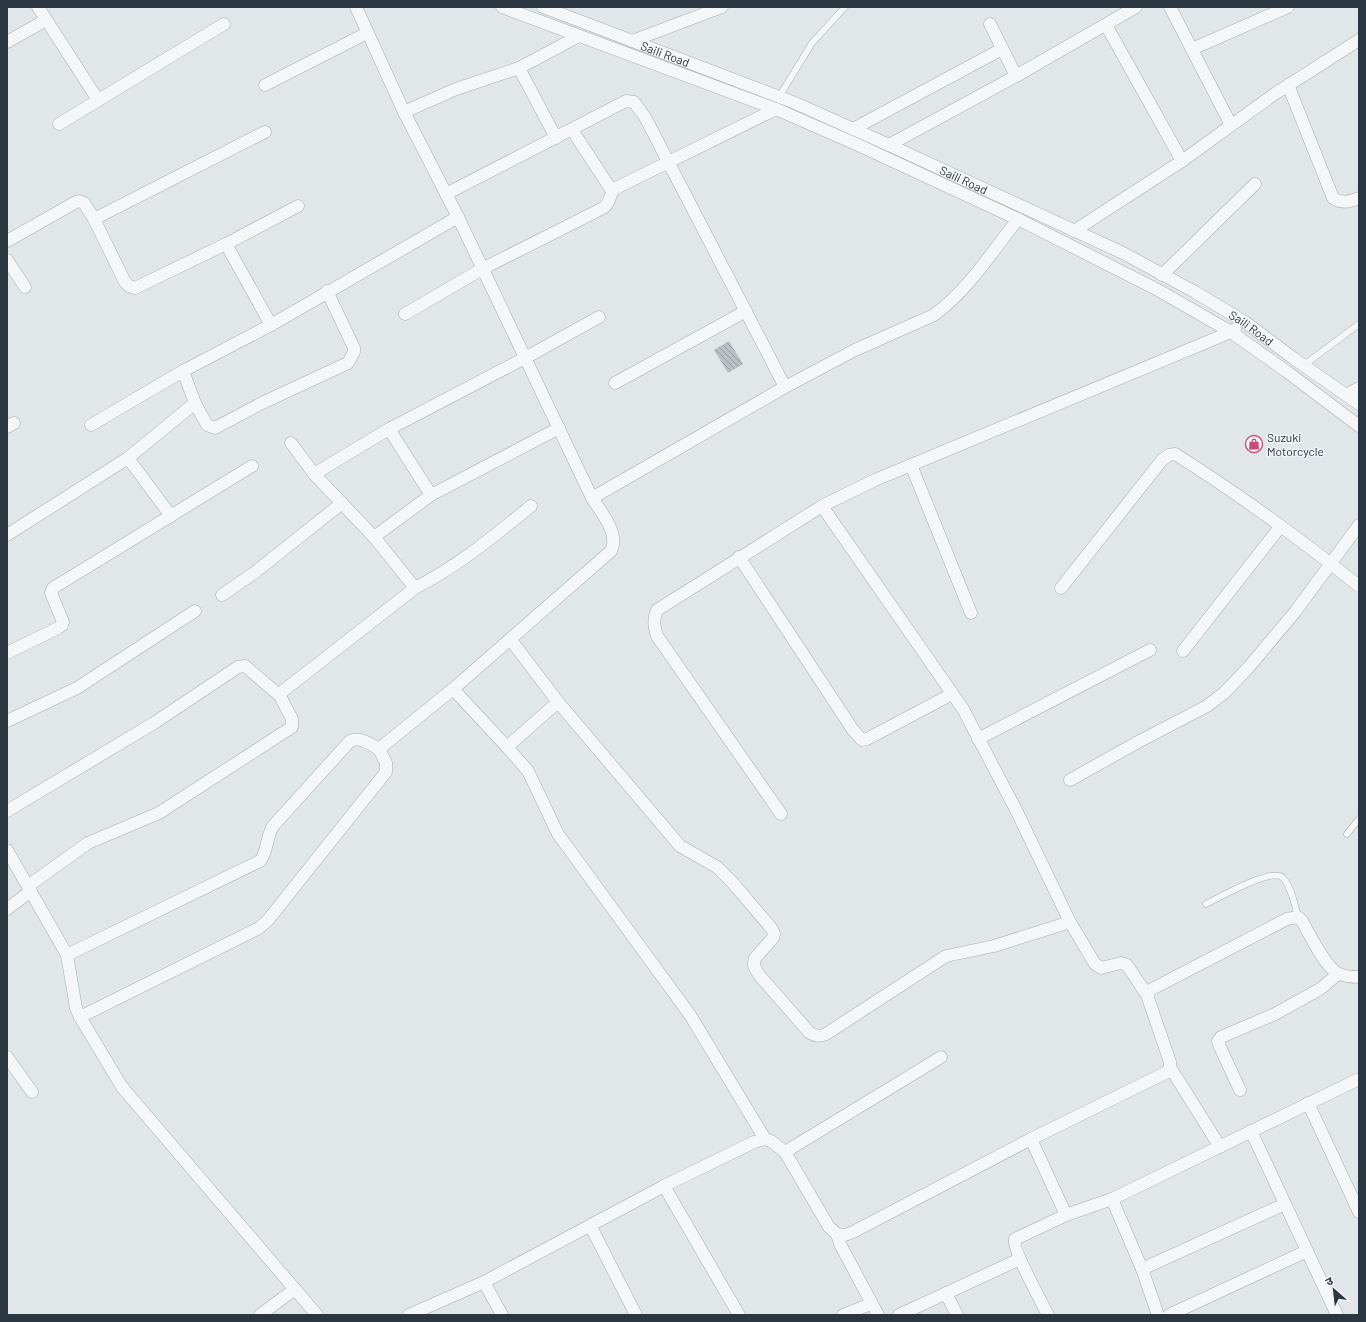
<svg xmlns="http://www.w3.org/2000/svg" width="1366" height="1322" viewBox="0 0 1366 1322" font-family="Barlow,'Noto Sans Devanagari',sans-serif">
  <defs>
    <pattern id="building-back-hatch" width="6" height="6" patternUnits="userSpaceOnUse"><rect width="6" height="6" fill="#b9c0c5"/><path d="M-1 5l2 2M0 0l6 6M5-1l2 2" fill="none" stroke="#979da1"/></pattern>
  </defs>
  <rect width="100%" height="100%" fill="#e1e6e9"/>
  <path fill="url(#building-back-hatch)" d="M 729,341 L 743,364 L 728,373 L 714,350 Z"/>
  <g fill="none" stroke-linecap="round" stroke-linejoin="round">
    <g stroke="#a6aeb3" stroke-width="7">
      <g id="lane">
        <path d="M 779,97 L 812,43 L 845,7"/>
        <path d="M 1304,365 L 1359,324"/>
        <path d="M 1347,834 L 1359,819"/>
        <path d="M 1206,904 C 1218,898 1271,868 1282,877 C 1291,885 1295,906 1298,917"/>
      </g>
    </g>
    <g stroke="#a6aeb3" stroke-width="13">
      <g id="street">
        <path d="M 38,7 L 98,100"/>
        <path d="M 502,7 L 776,109 L 856,144 L 1018,219 L 1158,290 L 1231,332 L 1286,371 L 1359,426"/>
        <path id="s1" d="M 543,7 L 795,103 L 889,145 L 1123,253 L 1195,292 L 1245,322 L 1293,358 L 1359,404"/>
        <path d="M 1170,7 L 1231,125"/>
        <path d="M 990,24 L 1016,76"/>
        <path d="M 1106,25 L 1182,161"/>
        <path d="M 632,41 L 722,7"/>
        <path d="M 7,42 L 46,20"/>
        <path d="M 1192,49 L 1288,7"/>
        <path d="M 519,68 L 556,138"/>
        <path d="M 265,85 L 367,33"/>
        <path d="M 1288,85 L 1333,198 C 1341,204 1350,202 1359,198"/>
        <path d="M 404,112 L 456,89 L 519,68 L 579,36"/>
        <path d="M 59,124 L 224,24"/>
        <path d="M 853,129 L 1002,49"/>
        <path d="M 572,130 L 612,191"/>
        <path d="M 889,145 L 1016,76 L 1136,7"/>
        <path d="M 446,194 L 626,101 L 634,102 L 645,117 L 785,387"/>
        <path d="M 94,219 L 265,132"/>
        <path d="M 1074,231 L 1182,161 L 1273,95 L 1359,40"/>
        <path d="M 7,241 L 76,202 L 79,201 L 84,203 L 94,219 L 125,282 L 129,286 L 135,288 L 226,244 L 298,206"/>
        <path d="M 226,244 L 271,325"/>
        <path d="M 7,260 L 25,287"/>
        <path d="M 1162,275 L 1255,184"/>
        <path d="M 405,314 L 482,269 L 603,208 C 611,203 609,195 614,189 L 776,109"/>
        <path d="M 183,371 L 195,403 L 207,425 L 215,428 L 262,403 L 348,363 L 354,352 L 354,348 L 327,291"/>
        <path d="M 615,383 L 746,311"/>
        <path d="M 1346,395 L 1359,388"/>
        <path d="M 91,425 L 183,371 L 271,325 L 458,217"/>
        <path d="M 7,427 L 14,423"/>
        <path d="M 389,429 L 431,495"/>
        <path d="M 291,443 L 314,474 L 374,537 L 415,588"/>
        <path d="M 128,458 L 171,516"/>
        <path d="M 911,465 L 971,613"/>
        <path d="M 314,474 L 389,429 L 525,358 L 599,317"/>
        <path d="M 592,498 L 785,387 L 855,350 L 934,315 C 968,290 992,252 1018,219"/>
        <path d="M 822,506 L 963,709 L 1016,810 L 1070,922 L 1095,964 L 1101,968 L 1121,963 L 1127,965 L 1147,995 L 1170,1062 L 1170,1067 L 1220,1147"/>
        <path d="M 7,535 L 128,458 L 195,403"/>
        <path d="M 374,537 L 431,495 L 559,428"/>
        <path d="M 739,557 L 853,730 L 862,740 L 867,739 L 952,694"/>
        <path d="M 1061,588 L 1162,460 L 1169,455 L 1175,454 C 1239,494 1300,539 1359,586"/>
        <path d="M 222,595 L 254,573 L 342,503"/>
        <path d="M 510,639 L 558,702 L 680,846 L 717,867 L 732,882 L 772,929 L 774,934 L 773,938 L 755,958 L 754,962 L 754,966 L 759,975 L 809,1032 C 815,1036 819,1037 826,1034 L 946,956 L 994,946 L 1070,922"/>
        <path d="M 1183,651 L 1280,527"/>
        <path d="M 7,653 L 58,628 L 62,625 L 63,622 L 51,593 L 53,588 L 252,466"/>
        <path d="M 453,689 L 507,747 L 528,771 L 558,834 L 690,1015 L 765,1139"/>
        <path d="M 7,721 L 77,688 L 195,611"/>
        <path d="M 978,739 L 1150,650"/>
        <path d="M 507,747 L 558,702"/>
        <path d="M 1070,780 L 1138,742 L 1207,706 L 1224,693 L 1248,668 L 1295,612 L 1359,525"/>
        <path d="M 7,811 L 154,723 L 238,667 L 245,666 L 280,696 L 283,691 L 415,588 C 458,566 494,536 531,506"/>
        <path d="M 781,814 L 657,636 C 654,626 653,620 657,610 L 822,506 L 875,480 L 1231,332 L 1235,329"/>
        <path d="M 7,850 L 67,955 L 76,1008 L 80,1017 L 122,1087 L 317,1315"/>
        <path d="M 28,886 L 88,843 L 159,813 L 292,727 L 292,719 L 280,696"/>
        <path d="M 7,909 L 31,891"/>
        <path d="M 67,955 L 260,861 C 268,851 266,837 273,826 L 350,741 C 360,736 370,744 379,749"/>
        <path d="M 1147,995 L 1150,990 L 1287,919 L 1298,917 L 1302,921 C 1310,935 1325,966 1337,973 C 1343,976 1353,977 1359,977"/>
        <path d="M 80,1017 L 259,928 L 268,920 L 386,772 L 386,763 L 379,749 L 453,689 L 611,551 C 620,534 601,512 592,498 L 458,217 L 404,112 L 356,7"/>
        <path d="M 7,1057 L 32,1092"/>
        <path d="M 1240,1090 L 1220,1047 L 1218,1041 L 1221,1037 L 1275,1014 L 1320,989 L 1338,974"/>
        <path d="M 1308,1103 L 1359,1212"/>
        <path d="M 1251,1131 L 1337,1315"/>
        <path d="M 1031,1139 L 1066,1215 L 1015,1239 C 1011,1247 1042,1303 1048,1315"/>
        <path d="M 785,1152 L 941,1057"/>
        <path d="M 664,1186 L 739,1315"/>
        <path d="M 1112,1199 L 1142,1269 L 1158,1315"/>
        <path d="M 1066,1215 L 1112,1199 L 1359,1079"/>
        <path d="M 590,1225 L 636,1315"/>
        <path d="M 837,1234 L 840,1244 L 878,1315"/>
        <path d="M 1142,1269 L 1285,1204"/>
        <path d="M 484,1282 L 502,1315"/>
        <path d="M 946,1293 L 957,1315"/>
        <path d="M 260,1315 L 295,1289"/>
        <path d="M 409,1315 L 484,1282 L 664,1186 L 754,1142 L 765,1139 L 771,1141 L 785,1152 L 829,1227 L 837,1234 L 845,1235 L 853,1232 L 1031,1139 L 1167,1072 L 1170,1067"/>
        <path d="M 843,1315 L 871,1304"/>
        <path d="M 899,1315 L 1020,1259"/>
        <path d="M 1169,1315 L 1307,1251"/>
      </g>
    </g>
    <use href="#lane" stroke="#f4f6f7" stroke-width="6"/>
    <use href="#street" stroke="#f4f6f7" stroke-width="12"/>
  </g>
  <defs>
    <g id="shop-ring" transform="scale(0.9)"><circle r="9.5" fill="#f1f4f6" stroke="#c74d78" stroke-width="1.5"/><path d="M-5-2.5h2.3a2.7 3.5 0 0 1 5.4 0H5L5.5 6h-11ZM-1.5-2.5h3a1.5 2.3 0 0 0-3 0Z" fill="#c74d78"/></g>
  </defs>
  <g fill-rule="evenodd">
    <use href="#shop-ring" x="1254" y="444"/>
  </g>
  <g text-anchor="middle" dominant-baseline="central" stroke-width="3" stroke-linejoin="round" paint-order="stroke">
    <g font-size="12" fill="#2a3640" stroke="#f1f4f6">
      <text stroke="none"><textPath href="#s1" startOffset="131">Saili Road</textPath></text>
      <text stroke="none"><textPath href="#s1" startOffset="455">Saili Road</textPath></text>
      <text stroke="none"><textPath href="#s1" startOffset="779">Saili Road</textPath></text>
    </g>
    <g font-size="12" fill="#2a3640" stroke="#f1f4f6" text-anchor="start">
      <text x="1267" y="437">Suzuki<tspan x="1267" dy="14">Motorcycle</tspan></text>
    </g>
  </g>
  <rect width="1366" height="1322" fill="none" stroke="#2a3640" stroke-width="16"/>
  <g transform="translate(1334 1290) rotate(332)" stroke="#f1f4f6" stroke-width="3" paint-order="stroke">
  <path d="M0-3L7 15L0 10L-7 15Z" fill="#2a3640"/>
  <text y="-6" font-size="11" font-weight="bold" text-anchor="middle" fill="#2a3640">उ</text>
  </g>
</svg>
